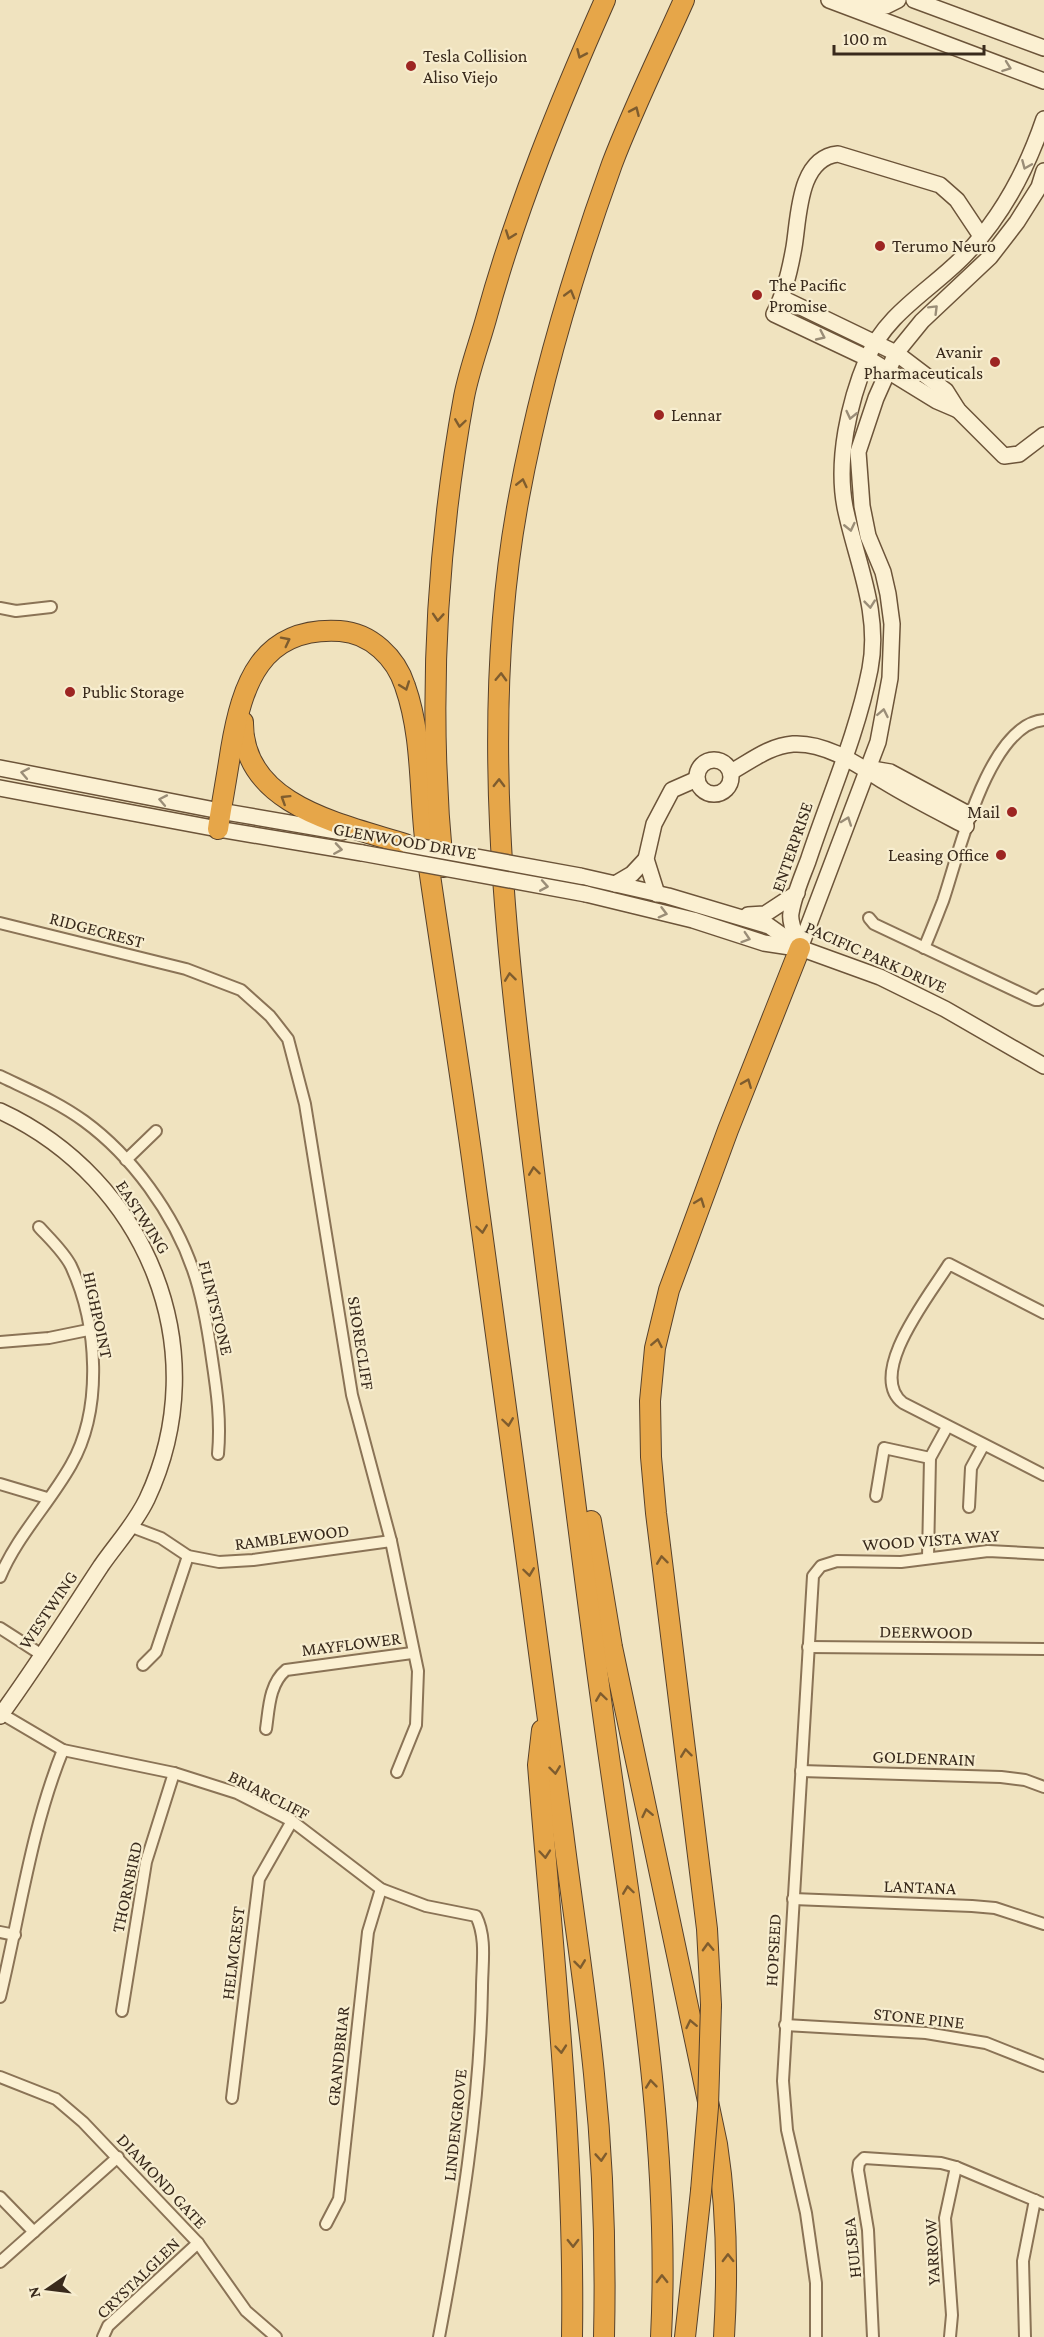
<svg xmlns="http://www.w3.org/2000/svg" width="1044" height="2337" viewBox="0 0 1044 2337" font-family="'Crimson Pro',serif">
  <rect width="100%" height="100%" fill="#f0e3bf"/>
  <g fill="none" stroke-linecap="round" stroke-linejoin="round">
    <g stroke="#8a7356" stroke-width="14">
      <g id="street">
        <path d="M 0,608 L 16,611 L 51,607"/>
        <path d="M 869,918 L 874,924 L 1035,1000 L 1039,1000 L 1044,995"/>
        <path d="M 0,923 L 186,969 L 241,990 L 270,1016 L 288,1039 L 305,1104 L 352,1395 L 391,1541 L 418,1671 L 416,1725 L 397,1772"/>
        <path d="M 924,948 C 931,932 937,916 943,901 C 958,857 988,724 1044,720"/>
        <path d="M 0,1076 C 29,1090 58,1102 84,1121 C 132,1156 174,1214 193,1270 C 203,1298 208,1330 212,1359 C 217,1392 221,1421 218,1454"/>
        <path d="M 126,1160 L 156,1131"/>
        <path d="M 1044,1313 L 949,1264 C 932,1292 865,1374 903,1403 L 1044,1475"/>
        <path d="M 0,1342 L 49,1338 L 88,1330"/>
        <path d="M 0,1484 L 47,1498"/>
        <path d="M 876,1496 L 884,1448 L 930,1458"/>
        <path d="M 969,1507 L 971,1468 L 983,1446"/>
        <path d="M 132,1527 L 161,1538 L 188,1556 L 219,1562 L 253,1560 L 391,1541"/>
        <path d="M 928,1558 L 930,1458 L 947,1427"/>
        <path d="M 0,1577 C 17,1536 49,1504 71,1465 C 103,1409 98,1324 71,1266 C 64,1252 50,1239 39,1227"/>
        <path d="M 0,1628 L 42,1655"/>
        <path d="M 808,1647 L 1044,1649"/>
        <path d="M 143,1665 L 156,1652 L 188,1556"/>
        <path d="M 2,1714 L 63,1750 L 174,1773 L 237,1793 L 292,1821 L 381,1889 L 426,1906 L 476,1916 C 487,1938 482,1965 482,1988 C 480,2106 461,2221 439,2337"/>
        <path d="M 266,1729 C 269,1709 269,1684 286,1670 L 412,1653"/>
        <path d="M 801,1771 L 1001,1777 L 1025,1780 L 1044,1787"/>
        <path d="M 793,1899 L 972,1906 L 995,1908 L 1044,1924"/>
        <path d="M 0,1932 L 15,1935"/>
        <path d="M 0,1997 C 20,1914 31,1829 63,1750"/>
        <path d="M 122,2011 L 146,1862 L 174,1773"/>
        <path d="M 785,2025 L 926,2033 L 986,2043 L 1044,2066"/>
        <path d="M 0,2077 L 56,2099 L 83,2122 L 198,2243 L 246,2311 L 276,2337"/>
        <path d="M 232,2098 L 259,1879 L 292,1821"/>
        <path d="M 0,2197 L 34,2232"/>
        <path d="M 326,2224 L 339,2199 L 368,1932 L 381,1889"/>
        <path d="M 0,2262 L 118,2157"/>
        <path d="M 103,2337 L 108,2326 L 198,2243"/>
        <path d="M 816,2337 L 816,2283 L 806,2213 L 787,2130 L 783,2081 L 813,1576 L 821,1566 L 837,1561 L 901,1562 L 988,1551 L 1044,1554"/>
        <path d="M 873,2337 L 868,2230 L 858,2170 L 859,2163 L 864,2158 L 941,2163 L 956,2167 L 1044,2204"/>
        <path d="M 950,2337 L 952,2315 L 945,2218 L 956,2167"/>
        <path d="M 1025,2337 L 1023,2261 L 1035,2200"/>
      </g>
    </g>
    <g stroke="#6c5439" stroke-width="18">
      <g id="secondary">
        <path d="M 829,0 L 1044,81"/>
        <path d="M 914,0 L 1044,48"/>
        <path d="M 849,5 L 886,6 L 898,0"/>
        <path d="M 782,298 L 896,353 L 946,391 L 958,410 L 1004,456 L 1019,454 L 1044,435"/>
        <path d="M 958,410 L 937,401 L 867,358 L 774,314 C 785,293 790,270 794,247 C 799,218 798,158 838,154 L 940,185 L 957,200 L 981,236"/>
        <circle cx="714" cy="777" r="17"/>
        <path d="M 0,768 L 220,811 L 342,832"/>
        <path d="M 867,768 L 890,772 L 970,815"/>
        <path d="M 731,772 C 751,761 769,746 793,744 C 826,742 858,765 885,782 C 911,798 939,812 966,826"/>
        <path d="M 0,788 L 218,829 L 362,853"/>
        <path d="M 580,876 L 668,896 L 769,926 L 800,948 L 880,977 L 945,1009 L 1044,1066"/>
        <path d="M 615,884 L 632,874 L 646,859"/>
        <path d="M 586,894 L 693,920 L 764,943 L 797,948"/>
        <path d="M 657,894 L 646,859 L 654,824 L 672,790 L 697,779"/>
        <path d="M 748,915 L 765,914 L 797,893"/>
        <path d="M 800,948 C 797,938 789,923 791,913 C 794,895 802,877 808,861 C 829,797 857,735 870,669 C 881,612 856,561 845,507 C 836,460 849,402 867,359 C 886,313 931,290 964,256 C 1001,218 1027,169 1044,119"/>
        <path d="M 800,948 L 878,742 L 890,678 L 892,624 L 888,594 L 883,572 L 868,536 L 862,506 L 858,452 L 876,398 L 896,353 L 922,321 L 990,257 L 1017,222 L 1039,187 L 1044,171"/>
        <path d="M 0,1111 C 147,1179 217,1350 147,1499 C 135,1524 117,1543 101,1566 C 68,1616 35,1668 0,1716"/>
      </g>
    </g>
    <g stroke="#57412b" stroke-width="22">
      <g id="highway">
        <path d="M 243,722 C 242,805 341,824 405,844"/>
        <path d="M 218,829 C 222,802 227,776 231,749 C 242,684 261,626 340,631 C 371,633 396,658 405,686 C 423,737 419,794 426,847 C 442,961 461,1074 476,1188 C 505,1403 535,1617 563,1832 C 573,1912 586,1993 594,2074 C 603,2161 606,2249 604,2337"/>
        <path d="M 443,867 C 428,712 436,551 464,397 C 469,371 479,344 486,319 C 516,209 559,104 605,0"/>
        <path d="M 591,1521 L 612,1647 L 717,2144 C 727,2209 728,2271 724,2337"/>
        <path d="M 542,1730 L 538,1765 C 553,1956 575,2146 572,2337"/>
        <path d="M 711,2005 L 707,1929 L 656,1513 L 651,1457 L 650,1401 L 655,1348 L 669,1290 L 728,1130 L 800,948"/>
        <path d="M 661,2337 C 671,2142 634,1936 607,1743 C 581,1558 559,1372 536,1187 C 508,959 476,726 519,497 C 540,384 573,272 612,164 C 633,109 660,54 684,0"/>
        <path d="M 685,2337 L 701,2191"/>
      </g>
    </g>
    <use href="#street" stroke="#fbf0d2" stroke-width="10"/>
    <use href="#secondary" stroke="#fbf0d2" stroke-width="15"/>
    <use href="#highway" stroke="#e6a649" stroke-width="20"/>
    <g stroke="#6c5439" stroke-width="18" stroke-linecap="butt">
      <g id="secondary-bridge">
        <path d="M 405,844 L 580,876"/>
        <path d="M 362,853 L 586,894"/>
      </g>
    </g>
    <g stroke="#57412b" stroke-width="22" stroke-linecap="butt">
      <path id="highway-bridge" d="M 701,2191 L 708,2107 L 711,2005"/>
    </g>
    <use href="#secondary-bridge" stroke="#fbf0d2" stroke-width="15"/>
    <use href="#highway-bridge" stroke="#e6a649" stroke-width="20"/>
  </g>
  <defs><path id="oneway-chevron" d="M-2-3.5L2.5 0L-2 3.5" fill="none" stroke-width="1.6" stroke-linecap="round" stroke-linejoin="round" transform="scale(1.5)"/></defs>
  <g stroke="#7e5c2e">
    <use href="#oneway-chevron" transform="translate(581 54) rotate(114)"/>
    <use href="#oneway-chevron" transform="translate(635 111) rotate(-66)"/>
    <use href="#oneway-chevron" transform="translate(510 235) rotate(110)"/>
    <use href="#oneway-chevron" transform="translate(570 294) rotate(-74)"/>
    <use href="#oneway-chevron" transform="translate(460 423) rotate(98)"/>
    <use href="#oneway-chevron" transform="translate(522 483) rotate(-77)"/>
    <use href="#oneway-chevron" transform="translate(438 617) rotate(94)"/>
    <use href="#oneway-chevron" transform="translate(286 641) rotate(-27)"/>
    <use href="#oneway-chevron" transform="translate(501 677) rotate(-88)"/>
    <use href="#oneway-chevron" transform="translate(405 686) rotate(70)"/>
    <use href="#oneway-chevron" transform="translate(499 783) rotate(-89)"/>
    <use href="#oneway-chevron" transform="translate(285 799) rotate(-148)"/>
    <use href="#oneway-chevron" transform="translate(510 977) rotate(-97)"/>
    <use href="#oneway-chevron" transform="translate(747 1083) rotate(-68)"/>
    <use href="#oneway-chevron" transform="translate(534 1171) rotate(-97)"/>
    <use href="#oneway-chevron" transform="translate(700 1202) rotate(-69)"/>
    <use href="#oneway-chevron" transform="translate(482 1229) rotate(82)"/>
    <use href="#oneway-chevron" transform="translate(657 1343) rotate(-79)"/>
    <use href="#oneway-chevron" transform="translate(508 1422) rotate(82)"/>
    <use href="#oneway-chevron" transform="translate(662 1560) rotate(-97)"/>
    <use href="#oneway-chevron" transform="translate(529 1572) rotate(82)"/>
    <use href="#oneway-chevron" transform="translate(601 1697) rotate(-98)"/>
    <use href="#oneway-chevron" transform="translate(686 1753) rotate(-97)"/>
    <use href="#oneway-chevron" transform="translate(555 1770) rotate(83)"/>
    <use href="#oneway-chevron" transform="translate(647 1813) rotate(-102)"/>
    <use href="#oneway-chevron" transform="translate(545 1854) rotate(85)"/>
    <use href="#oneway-chevron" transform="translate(628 1890) rotate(-98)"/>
    <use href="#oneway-chevron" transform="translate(708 1947) rotate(-92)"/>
    <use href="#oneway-chevron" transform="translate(580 1964) rotate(83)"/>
    <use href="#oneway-chevron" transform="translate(691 2024) rotate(-102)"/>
    <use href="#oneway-chevron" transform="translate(561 2049) rotate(85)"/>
    <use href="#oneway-chevron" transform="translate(651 2084) rotate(-96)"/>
    <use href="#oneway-chevron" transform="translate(601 2157) rotate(86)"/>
    <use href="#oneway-chevron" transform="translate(573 2243) rotate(89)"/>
    <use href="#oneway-chevron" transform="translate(728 2258) rotate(-91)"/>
    <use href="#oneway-chevron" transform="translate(662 2279) rotate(-91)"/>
  </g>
  <g stroke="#9a8d77">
    <use href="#oneway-chevron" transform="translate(1007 67) rotate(20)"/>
    <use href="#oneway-chevron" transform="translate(1026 165) rotate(113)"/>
    <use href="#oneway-chevron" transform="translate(934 309) rotate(-45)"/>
    <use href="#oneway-chevron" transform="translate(821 336) rotate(25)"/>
    <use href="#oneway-chevron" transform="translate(851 415) rotate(103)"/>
    <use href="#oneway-chevron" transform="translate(850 527) rotate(77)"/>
    <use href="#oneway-chevron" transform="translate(870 604) rotate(84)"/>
    <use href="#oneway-chevron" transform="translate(883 713) rotate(-79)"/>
    <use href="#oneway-chevron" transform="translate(25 773) rotate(-169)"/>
    <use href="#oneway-chevron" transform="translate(163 800) rotate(-169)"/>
    <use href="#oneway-chevron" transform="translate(847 821) rotate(-70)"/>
    <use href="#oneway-chevron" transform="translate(338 849) rotate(9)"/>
    <use href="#oneway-chevron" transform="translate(544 886) rotate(10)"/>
    <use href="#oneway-chevron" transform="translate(663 913) rotate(15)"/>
    <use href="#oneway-chevron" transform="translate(746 938) rotate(18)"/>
  </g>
  <g fill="#9d2522" stroke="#f7edcf" stroke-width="2">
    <circle cx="411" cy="66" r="6"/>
    <circle cx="880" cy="246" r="6"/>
    <circle cx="757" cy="295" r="6"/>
    <circle cx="995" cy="362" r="6"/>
    <circle cx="659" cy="415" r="6"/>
    <circle cx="70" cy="692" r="6"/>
    <circle cx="1012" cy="812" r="6"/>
    <circle cx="1001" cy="855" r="6"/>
  </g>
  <g text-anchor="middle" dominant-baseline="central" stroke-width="4.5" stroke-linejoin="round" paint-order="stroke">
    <g font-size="18" fill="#392a1c" stroke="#f7edcf" text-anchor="start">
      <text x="423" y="56">Tesla Collision<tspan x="423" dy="21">Aliso Viejo</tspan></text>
      <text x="892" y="246">Terumo Neuro</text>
      <text x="769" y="285">The Pacific<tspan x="769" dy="21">Promise</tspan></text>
      <text x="983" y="352" text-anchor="end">Avanir<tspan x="983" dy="21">Pharmaceuticals</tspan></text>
      <text x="671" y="415">Lennar</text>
      <text x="82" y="692">Public Storage</text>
      <text x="1000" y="812" text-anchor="end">Mail</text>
      <text x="989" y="855" text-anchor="end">Leasing Office</text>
    </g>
    <g font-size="18" fill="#392a1c" stroke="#f7edcf">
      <text transform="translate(405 841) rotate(10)">GLENWOOD DRIVE</text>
      <text transform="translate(792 847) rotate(-71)">ENTERPRISE</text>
      <text transform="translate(97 930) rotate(15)">RIDGECREST</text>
      <text transform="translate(876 957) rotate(24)">PACIFIC PARK DRIVE</text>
      <text transform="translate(143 1217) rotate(57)">EASTWING</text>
      <text transform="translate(216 1308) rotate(76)">FLINTSTONE</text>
      <text transform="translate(98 1315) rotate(78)">HIGHPOINT</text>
      <text transform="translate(361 1343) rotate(81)">SHORECLIFF</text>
      <text transform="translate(292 1537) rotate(-7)">RAMBLEWOOD</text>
      <text transform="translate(931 1540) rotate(-4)">WOOD VISTA WAY</text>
      <text transform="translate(48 1610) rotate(-56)">WESTWING</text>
      <text transform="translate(926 1632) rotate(1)">DEERWOOD</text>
      <text transform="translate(351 1644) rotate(-7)">MAYFLOWER</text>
      <text transform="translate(924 1758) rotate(2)">GOLDENRAIN</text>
      <text transform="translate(269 1795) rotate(27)">BRIARCLIFF</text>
      <text transform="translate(127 1887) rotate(-78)">THORNBIRD</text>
      <text transform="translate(920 1887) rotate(2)">LANTANA</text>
      <text transform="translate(773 1950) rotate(-87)">HOPSEED</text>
      <text transform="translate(233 1953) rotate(-83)">HELMCREST</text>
      <text transform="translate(919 2018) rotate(6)">STONE PINE</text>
      <text transform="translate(338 2056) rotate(-84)">GRANDBRIAR</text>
      <text transform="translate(455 2125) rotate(-84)">LINDENGROVE</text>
      <text transform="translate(162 2181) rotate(47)">DIAMOND GATE</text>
      <text transform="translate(852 2248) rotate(-96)">HULSEA</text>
      <text transform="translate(932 2252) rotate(-93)">YARROW</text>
      <text transform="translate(138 2278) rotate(-44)">CRYSTALGLEN</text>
    </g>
  </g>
  <g transform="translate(48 2289) rotate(256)" stroke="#f7edcf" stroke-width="4.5" paint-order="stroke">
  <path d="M0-4.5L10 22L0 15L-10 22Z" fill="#392a1c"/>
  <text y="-9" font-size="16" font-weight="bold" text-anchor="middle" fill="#392a1c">N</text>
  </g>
  <path d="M834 45v9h150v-9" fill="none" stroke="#392a1c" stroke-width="3"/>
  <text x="843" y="45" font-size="18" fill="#392a1c" stroke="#f7edcf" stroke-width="4.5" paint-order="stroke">100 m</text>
</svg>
